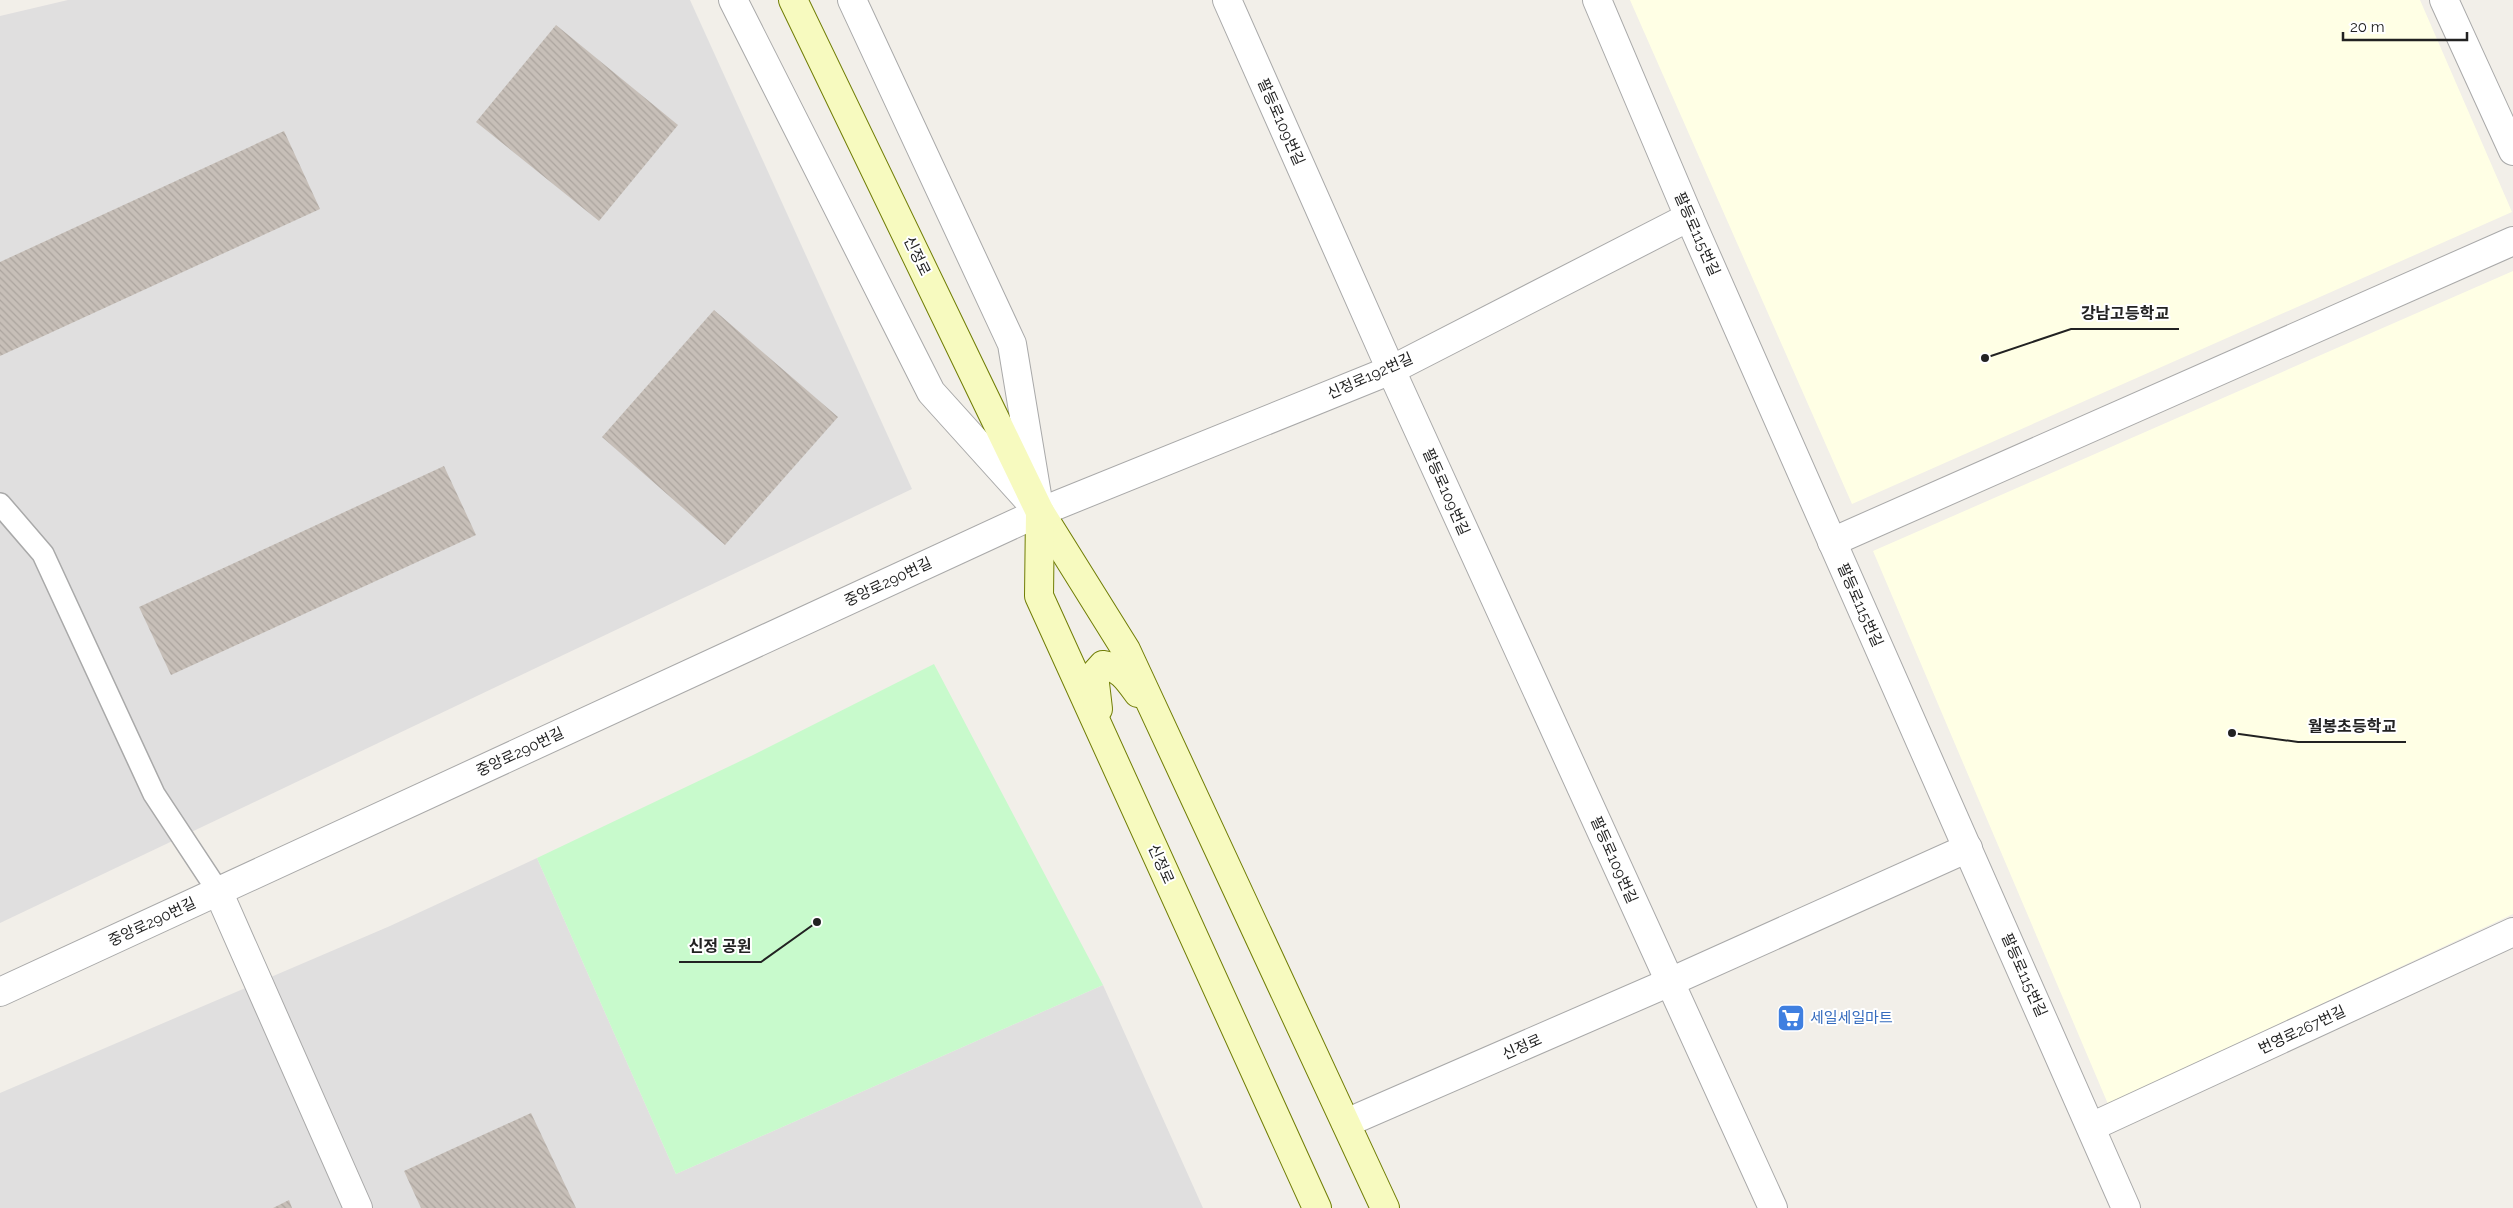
<svg xmlns="http://www.w3.org/2000/svg" width="2513" height="1208" viewBox="0 0 2513 1208" font-family="Raleway,'Noto Sans KR',sans-serif">
  <defs>
    <pattern id="building-back-hatch" width="6" height="6" patternUnits="userSpaceOnUse" patternTransform="scale(1.25)"><rect width="6" height="6" fill="#c7bfb8"/><path d="M-1 5l2 2M0 0l6 6M5-1l2 2" fill="none" stroke="#aba49e"/></pattern>
  </defs>
  <rect width="100%" height="100%" fill="#f2efe9"/>
  <g fill="#e0dfdf">
    <path d="M 68,0 L 690,0 L 912,489 L 0,923 L 0,16 Z"/>
    <path d="M 537,858 L 676,1174 L 1103,985 L 1203,1208 L 0,1208 L 0,1093 L 390,926 Z"/>
  </g>
  <g fill="#ffffe5">
    <path d="M 1630,0 L 2420,0 L 2512,212 L 1852,504 Z"/>
    <path d="M 2513,271 L 2513,914 L 2108,1104 L 1873,551 Z"/>
  </g>
  <path fill="#c8facc" d="M 934,664 L 1103,985 L 676,1174 L 537,858 L 751,756 Z"/>
  <g fill="url(#building-back-hatch)">
    <path d="M 556,25 L 678,125 L 599,221 L 476,122 Z"/>
    <path d="M 284,131 L 320,209 L 0,356 L 0,262 Z"/>
    <path d="M 714,310 L 838,417 L 725,545 L 602,437 Z"/>
    <path d="M 444,466 L 476,535 L 171,675 L 139,607 Z"/>
    <path d="M 531,1113 L 576,1208 L 421,1208 L 404,1171 Z"/>
    <path d="M 289,1200 L 292,1208 L 273,1208 Z"/>
  </g>
  <g fill="none" stroke-linecap="round" stroke-linejoin="round">
    <g stroke="#a9a9a9" stroke-width="24">
      <path id="service" d="M 0,504 L 43,554 L 154,794 L 218,891"/>
    </g>
    <g stroke="#a9a9a9" stroke-width="30">
      <g id="minor">
        <path d="M 733,0 L 931,392 L 1032,504"/>
        <path d="M 852,0 L 1012,344 L 1038,501"/>
        <path d="M 1227,0 L 1391,370 L 1773,1208"/>
        <path d="M 1597,0 L 1689,217 L 2126,1208"/>
        <path d="M 2444,0 L 2513,151"/>
        <path d="M 1832,542 L 2513,241"/>
        <path d="M 218,891 L 358,1208"/>
        <path d="M 0,992 L 1040,512 L 1391,370 L 1689,217"/>
        <path d="M 1346,1123 L 1670,982 L 1968,848"/>
        <path d="M 2091,1127 L 2513,932"/>
      </g>
    </g>
    <g stroke="#707d05" stroke-width="30">
      <g id="secondary">
        <path d="M 793,0 L 1040,512 L 1126,650 L 1385,1208"/>
        <path d="M 1040,512 L 1039,596 L 1317,1208"/>
        <path d="M 1098,709 L 1094,675 L 1103,665 C 1120,667 1128,679 1138,693"/>
      </g>
    </g>
    <use href="#service" stroke="#fff" stroke-width="21"/>
    <use href="#minor" stroke="#fff" stroke-width="28"/>
    <use href="#secondary" stroke="#f7fabf" stroke-width="28"/>
  </g>
  <defs>
    <g id="supermarket-square" transform="scale(1.4375)"><rect x="-9" y="-9" width="18" height="18" rx="4" fill="#3f7fe0" stroke="#fff"/><path d="M-6-5.5h2.5l.6 2H6L4.5 2H-2.5L-4.4-4H-6ZM-1.5 3.2a1.3 1.3 0 1 0 .1 0ZM3 3.2a1.3 1.3 0 1 0 .1 0Z" fill="#fff"/></g>
  </defs>
  <g fill-rule="evenodd">
    <use href="#supermarket-square" x="1791" y="1018"/>
  </g>
  <g text-anchor="middle" dominant-baseline="central" stroke-width="4" stroke-linejoin="round" paint-order="stroke">
    <g font-size="15" fill="#222" stroke="#fff">
      <text transform="translate(1281 122) rotate(66)">팔등로109번길</text>
      <text transform="translate(1697 234) rotate(66)">팔등로115번길</text>
      <text transform="translate(917 256) rotate(64)">신정로</text>
      <text transform="translate(1370 376) rotate(-24)">신정로192번길</text>
      <text transform="translate(1446 492) rotate(66)">팔등로109번길</text>
      <text transform="translate(888 582) rotate(-25)">중앙로290번길</text>
      <text transform="translate(1860 605) rotate(66)">팔등로115번길</text>
      <text transform="translate(520 752) rotate(-25)">중앙로290번길</text>
      <text transform="translate(1614 860) rotate(66)">팔등로109번길</text>
      <text transform="translate(1161 864) rotate(66)">신정로</text>
      <text transform="translate(152 922) rotate(-25)">중앙로290번길</text>
      <text transform="translate(2024 975) rotate(66)">팔등로115번길</text>
      <text transform="translate(2302 1030) rotate(-25)">번영로267번길</text>
      <text transform="translate(1522 1047) rotate(-24)">신정로</text>
    </g>
    <g font-size="15" fill="#366cbe" stroke="#fff" text-anchor="start">
      <text x="1810" y="1018">세일세일마트</text>
    </g>
  </g>
  <path fill="none" stroke="#222" stroke-width="2" d="M1985 358L2071 329H2179M2232 733L2298 742H2406M817 922L761 962H679"/>
  <g fill="#222" stroke="#fff" stroke-width="2">
    <circle cx="1985" cy="358" r="5"/>
    <circle cx="2232" cy="733" r="5"/>
    <circle cx="817" cy="922" r="5"/>
  </g>
  <g font-size="16" text-anchor="middle" font-weight="bold" fill="#222" stroke="#fff" stroke-width="4" stroke-linejoin="round" paint-order="stroke">
    <text x="2125" y="319">강남고등학교</text>
    <text x="2352" y="732">월봉초등학교</text>
    <text x="720" y="952">신정 공원</text>
  </g>
  <path d="M2343 32v8h124v-8" fill="none" stroke="#222222" stroke-width="2.5"/>
  <text x="2350" y="32" font-size="15" fill="#222222" stroke="#ffffff" stroke-width="4" paint-order="stroke">20 m</text>
</svg>
